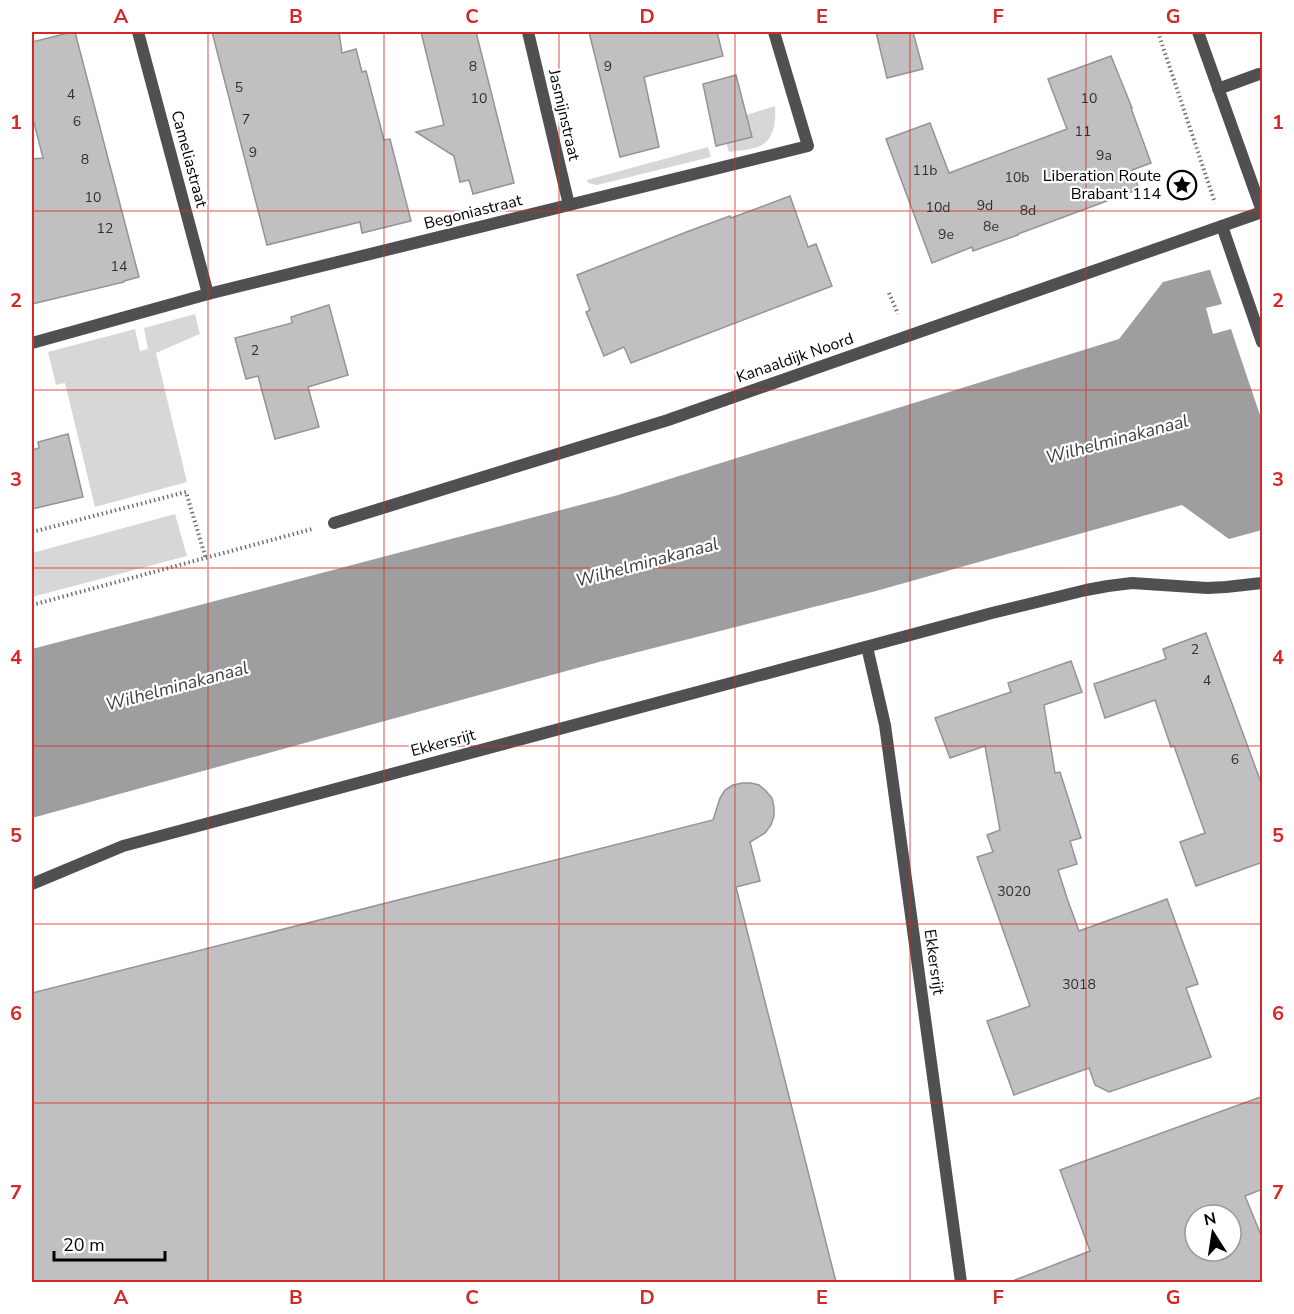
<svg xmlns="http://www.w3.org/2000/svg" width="1294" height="1314" viewBox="0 0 1294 1314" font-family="'Nunito Sans',sans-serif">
  <rect width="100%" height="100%" fill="#fff"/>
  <g fill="#d7d7d7">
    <path d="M 775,106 C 776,119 775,138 762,145 C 756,149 737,151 729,152 L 726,143 L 746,115 Z"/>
    <path d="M 708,147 L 711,157 L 597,185 L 588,183 L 587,180 Z"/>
    <path d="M 195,314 L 200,334 L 156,353 L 187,482 L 95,507 L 65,383 L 56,385 L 48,352 L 135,329 L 140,351 L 148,349 L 144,328 Z"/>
    <path d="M 175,514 L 187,556 L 32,597 L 32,553 Z"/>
  </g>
  <path fill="#9e9e9e" d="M 1262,256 L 1262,530 L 1229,539 L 1182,505 L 876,591 L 599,662 L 32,818 L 32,649 L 618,495 L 1119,339 L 1163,282 Z"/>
  <path fill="#fff" d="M 1262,253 L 1262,421 L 1231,329 L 1213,334 L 1206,308 L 1222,304 L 1209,267 Z"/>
  <g fill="#c0c0c0" stroke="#949494" stroke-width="1.5" fill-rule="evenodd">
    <path d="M 72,32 L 75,32 L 139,277 L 124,281 L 124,282 L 32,304 L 32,159 L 43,158 L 32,115 L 32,42 Z"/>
    <path d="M 212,32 L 339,32 L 342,53 L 356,49 L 362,72 L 366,71 L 384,140 L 390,139 L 411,221 L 362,233 L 360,222 L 267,245 Z"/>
    <path d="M 421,32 L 476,32 L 514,183 L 473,194 L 469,180 L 460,182 L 454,156 L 416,132 L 444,125 Z"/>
    <path d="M 589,32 L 717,32 L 723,56 L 644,77 L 659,147 L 620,157 Z"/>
    <path d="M 876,32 L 913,32 L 923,69 L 887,78 Z"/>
    <path d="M 1111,56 L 1132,108 L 1131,108 L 1151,163 L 1132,170 L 1139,189 L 1018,234 L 1018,235 L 973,251 L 972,247 L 932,263 L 886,139 L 930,123 L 949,173 L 1067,129 L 1048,79 Z"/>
    <path d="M 736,75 L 752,137 L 716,146 L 703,84 Z"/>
    <path d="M 790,196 L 808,247 L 816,244 L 832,286 L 631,363 L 624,347 L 604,356 L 586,312 L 590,310 L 577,275 L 689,231 L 730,216 L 731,218 Z"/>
    <path d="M 329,305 L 348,375 L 308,387 L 319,427 L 275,439 L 258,376 L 246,379 L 235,338 L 292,323 L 291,317 Z"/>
    <path d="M 68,434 L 83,497 L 32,509 L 32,450 L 39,448 L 38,442 Z"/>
    <path d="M 1206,633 L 1263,788 L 1263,862 L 1196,886 L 1180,842 L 1205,833 L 1174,746 L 1171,747 L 1155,700 L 1105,718 L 1094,684 L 1166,659 L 1163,649 Z"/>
    <path d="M 1071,661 L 1082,692 L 1044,705 L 1055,773 L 1060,772 L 1081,838 L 1070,841 L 1077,864 L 1058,870 L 1068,901 L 1079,931 L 1167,899 L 1198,984 L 1186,988 L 1211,1057 L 1109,1092 L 1095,1085 L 1089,1068 L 1014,1095 L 987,1021 L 1030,1006 L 977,857 L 993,852 L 987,835 L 1000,830 L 985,746 L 950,758 L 935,718 L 1011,692 L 1008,683 Z"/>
    <path d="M 742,783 L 751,783 L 759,785 L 766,791 L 772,798 L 774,807 L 774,816 L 771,825 L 765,833 L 750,842 L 760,881 L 736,887 L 836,1282 L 32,1282 L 32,993 L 713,820 L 720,798 L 725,790 L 733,785 Z"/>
    <path d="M 1263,1096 L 1263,1189 L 1245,1196 L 1263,1240 L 1263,1282 L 1016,1282 L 1015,1280 L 1090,1251 L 1060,1170 ZM 1195,1215 L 1231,1215 L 1231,1251 L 1195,1251 Z"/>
  </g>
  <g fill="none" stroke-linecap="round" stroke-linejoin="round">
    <g stroke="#727272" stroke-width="4" stroke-dasharray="1.5 3" stroke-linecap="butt">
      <path d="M 1158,32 L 1215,203"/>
      <path d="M 889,293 L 898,314"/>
      <path d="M 32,532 L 186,492 L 206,559"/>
      <path d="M 32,605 L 312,529"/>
    </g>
    <g stroke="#505050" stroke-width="12">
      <path d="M 1218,89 L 1259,74"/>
      <path d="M 1222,226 L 1262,342"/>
    </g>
    <g stroke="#505050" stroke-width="12">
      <path d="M 138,32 L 208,294"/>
      <path d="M 528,32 L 569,205"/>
      <path d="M 32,343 L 208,294 L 808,146 L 774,32"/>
      <path d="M 334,523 L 668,420 L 1262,212"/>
      <path d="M 867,647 L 885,725 L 961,1282"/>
      <path d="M 32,884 L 123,846 L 992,613 L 1086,590 L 1108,586 L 1132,583 L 1207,588 L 1226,587 L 1262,583"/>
    </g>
    <path stroke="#505050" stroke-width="12" d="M 1198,32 L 1262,211"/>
  </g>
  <path fill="none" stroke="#d62828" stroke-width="1.5" stroke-opacity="0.55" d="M 208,32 L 208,1282M 384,32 L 384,1282M 559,32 L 559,1282M 735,32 L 735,1282M 910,32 L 910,1282M 1086,32 L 1086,1282M 32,211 L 1262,211M 32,390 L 1262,390M 32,568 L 1262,568M 32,746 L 1262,746M 32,924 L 1262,924M 32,1103 L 1262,1103"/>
  <defs>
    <g id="sight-ring" transform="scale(1.5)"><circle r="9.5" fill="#fff" stroke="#000" stroke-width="1.5"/><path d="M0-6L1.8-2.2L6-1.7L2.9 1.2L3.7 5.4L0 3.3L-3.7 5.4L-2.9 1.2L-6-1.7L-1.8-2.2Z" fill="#000"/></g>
  </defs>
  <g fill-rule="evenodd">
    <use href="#sight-ring" x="1182" y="185"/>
  </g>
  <g text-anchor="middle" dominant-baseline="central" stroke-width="4.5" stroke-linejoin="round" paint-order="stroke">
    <g font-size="14" fill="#303030">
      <text x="473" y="66">8</text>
      <text x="608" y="66">9</text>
      <text x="239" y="87">5</text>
      <text x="71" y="94">4</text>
      <text x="479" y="98">10</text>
      <text x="1089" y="98">10</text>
      <text x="246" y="119">7</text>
      <text x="77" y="121">6</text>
      <text x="1083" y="131">11</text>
      <text x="253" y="152">9</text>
      <text x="1104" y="155">9a</text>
      <text x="85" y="159">8</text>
      <text x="925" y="170">11b</text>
      <text x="1017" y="177">10b</text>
      <text x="93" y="197">10</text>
      <text x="985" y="205">9d</text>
      <text x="938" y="207">10d</text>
      <text x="1028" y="210">8d</text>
      <text x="991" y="226">8e</text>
      <text x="105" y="228">12</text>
      <text x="946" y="234">9e</text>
      <text x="119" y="266">14</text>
      <text x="255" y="350">2</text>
      <text x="1195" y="649">2</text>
      <text x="1207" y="680">4</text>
      <text x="1235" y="759">6</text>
      <text x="1014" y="891">3020</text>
      <text x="1079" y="984">3018</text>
    </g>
    <g font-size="16" fill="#000" stroke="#fff">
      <text transform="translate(564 115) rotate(77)">Jasmijnstraat</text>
      <text transform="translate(189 159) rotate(75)">Cameliastraat</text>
      <text transform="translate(473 212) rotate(-14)">Begoniastraat</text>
      <text transform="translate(795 358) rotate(-19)">Kanaaldijk Noord</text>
      <text transform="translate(443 743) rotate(-15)">Ekkersrijt</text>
      <text transform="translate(934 962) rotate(82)">Ekkersrijt</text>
    </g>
    <g font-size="16" fill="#000" stroke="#fff" text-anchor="end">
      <text x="1161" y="176">Liberation Route<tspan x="1161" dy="18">Brabant 114</tspan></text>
    </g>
    <g font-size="18" font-style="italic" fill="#3f3f3f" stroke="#fff">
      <text transform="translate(1117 439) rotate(-15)">Wilhelminakanaal</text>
      <text transform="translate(647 562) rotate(-15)">Wilhelminakanaal</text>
      <text transform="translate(177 686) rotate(-15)">Wilhelminakanaal</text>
    </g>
  </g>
  <rect width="1294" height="1314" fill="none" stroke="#ffffff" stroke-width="66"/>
  <g transform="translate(1213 1233) rotate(348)"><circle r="28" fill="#ffffff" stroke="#999999" stroke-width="1.5"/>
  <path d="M0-4.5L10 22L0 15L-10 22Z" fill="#000000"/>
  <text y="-9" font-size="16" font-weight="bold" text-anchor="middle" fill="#000000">N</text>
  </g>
  <path d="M54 1251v9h111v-9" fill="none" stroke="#000000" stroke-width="3"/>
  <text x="63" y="1251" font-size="18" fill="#000000" stroke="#ffffff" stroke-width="4.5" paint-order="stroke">20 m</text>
  <rect x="33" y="33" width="1228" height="1248" fill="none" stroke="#d62828" stroke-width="2"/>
  <g font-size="20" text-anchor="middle" font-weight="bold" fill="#d62828">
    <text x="121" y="23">A</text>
    <text x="296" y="23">B</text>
    <text x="472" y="23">C</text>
    <text x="647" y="23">D</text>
    <text x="822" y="23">E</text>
    <text x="998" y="23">F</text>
    <text x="1173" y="23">G</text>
    <text x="16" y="129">1</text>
    <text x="1278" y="129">1</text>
    <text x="16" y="307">2</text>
    <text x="1278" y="307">2</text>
    <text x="16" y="486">3</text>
    <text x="1278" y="486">3</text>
    <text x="16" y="664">4</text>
    <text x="1278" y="664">4</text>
    <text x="16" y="842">5</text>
    <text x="1278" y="842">5</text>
    <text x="16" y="1020">6</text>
    <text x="1278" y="1020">6</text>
    <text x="16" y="1199">7</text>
    <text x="1278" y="1199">7</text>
    <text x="121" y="1304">A</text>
    <text x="296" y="1304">B</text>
    <text x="472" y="1304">C</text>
    <text x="647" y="1304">D</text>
    <text x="822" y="1304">E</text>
    <text x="998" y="1304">F</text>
    <text x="1173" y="1304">G</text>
  </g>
</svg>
